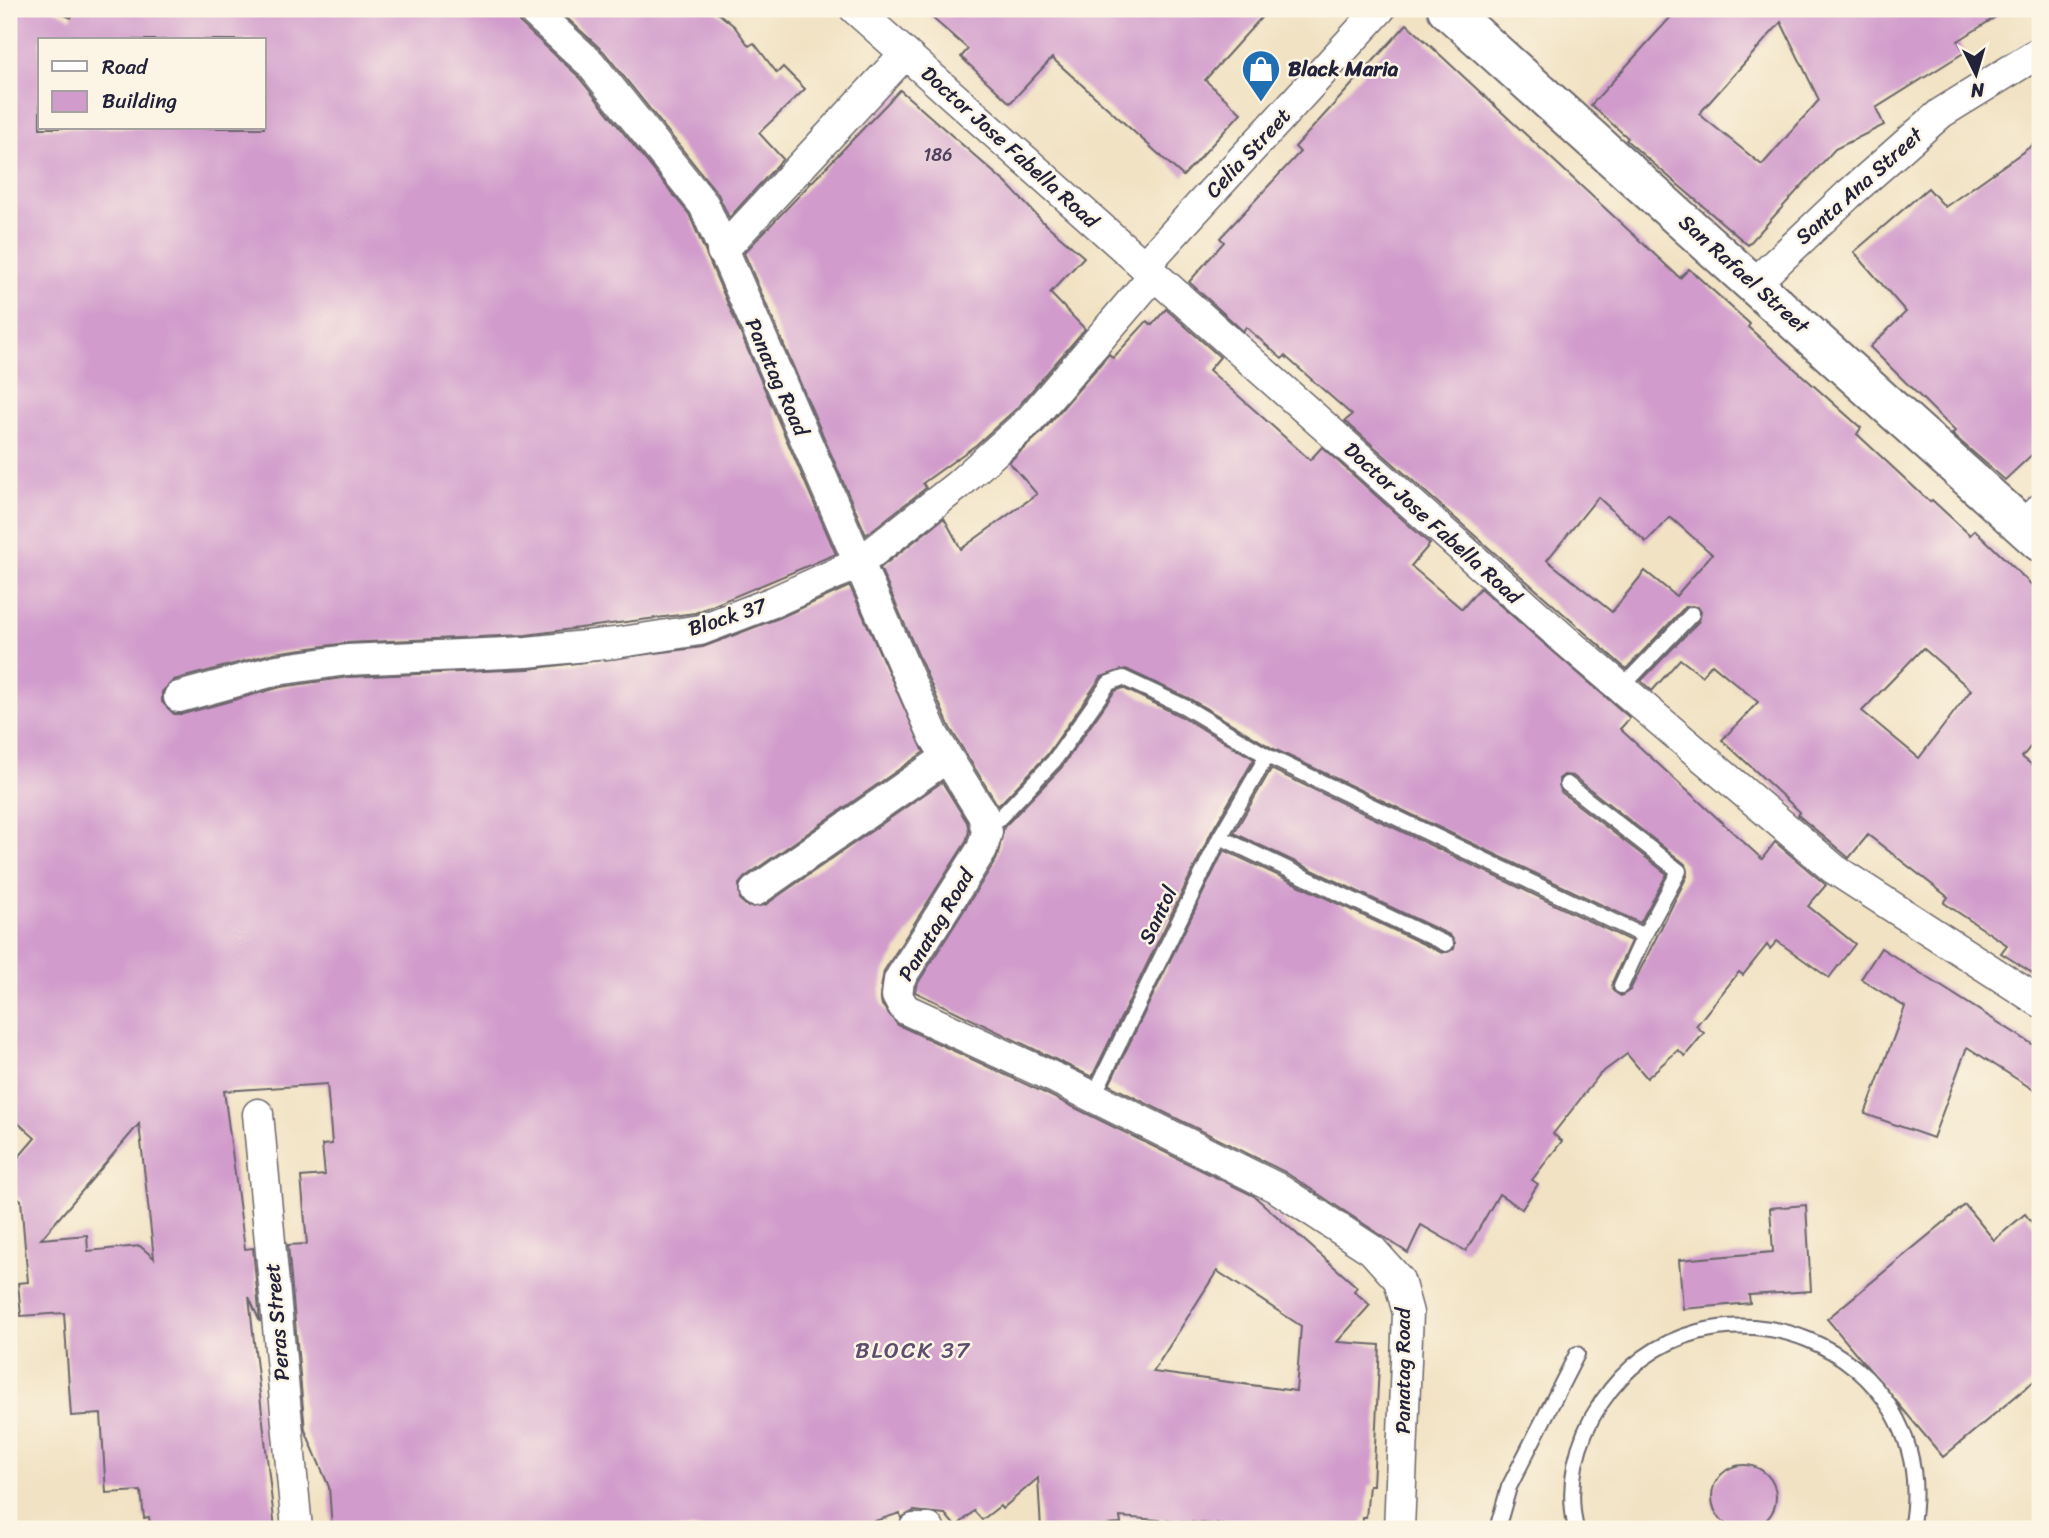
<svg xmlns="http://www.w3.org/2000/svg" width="2049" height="1538" viewBox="0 0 2049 1538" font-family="Sriracha,sans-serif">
  <rect width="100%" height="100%" fill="#fcf5e5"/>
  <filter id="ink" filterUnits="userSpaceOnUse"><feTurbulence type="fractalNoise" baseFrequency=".0143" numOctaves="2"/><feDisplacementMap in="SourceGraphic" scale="14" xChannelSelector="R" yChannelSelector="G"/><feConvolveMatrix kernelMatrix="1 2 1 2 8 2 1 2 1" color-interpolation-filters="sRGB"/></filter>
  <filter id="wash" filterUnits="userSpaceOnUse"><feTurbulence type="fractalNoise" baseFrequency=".00686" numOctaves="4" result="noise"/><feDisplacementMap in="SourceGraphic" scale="28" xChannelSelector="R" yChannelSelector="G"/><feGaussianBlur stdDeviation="1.57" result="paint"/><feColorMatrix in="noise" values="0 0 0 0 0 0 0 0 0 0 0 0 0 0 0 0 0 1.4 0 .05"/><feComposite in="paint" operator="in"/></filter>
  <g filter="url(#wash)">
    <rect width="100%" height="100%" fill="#f1e2c3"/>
    <g id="blocks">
      <g fill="#d19ccc" fill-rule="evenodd">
        <path d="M 9,9 L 52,9 L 71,18 L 75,9 L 514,9 L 519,22 L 577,75 L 689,214 L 836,554 L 695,613 L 526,635 L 346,643 L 274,653 L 174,680 L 162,692 L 162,702 L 174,714 L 183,714 L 281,687 L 349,677 L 529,669 L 703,647 L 779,618 L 850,586 L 924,752 L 745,877 L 739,884 L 740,900 L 748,907 L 765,905 L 942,782 L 967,822 L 969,831 L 966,842 L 884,971 L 880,994 L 882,1005 L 898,1025 L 1049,1095 L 1254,1196 L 1357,1287 L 1354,1291 L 1370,1305 L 1337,1342 L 1380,1345 L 1373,1485 L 1369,1485 L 1366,1518 L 1363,1518 L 1362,1529 L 1224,1529 L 1224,1525 L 1120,1517 L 1121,1524 L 1041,1529 L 1038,1478 L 1002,1509 L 1000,1506 L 982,1520 L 974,1511 L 956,1527 L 945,1514 L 914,1511 L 901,1518 L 900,1513 L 850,1529 L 332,1529 L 329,1487 L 305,1430 L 288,1245 L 307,1244 L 301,1177 L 325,1175 L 322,1145 L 332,1144 L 327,1084 L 224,1091 L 245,1249 L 253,1248 L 260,1322 L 249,1297 L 275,1529 L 151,1529 L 149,1517 L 144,1518 L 141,1491 L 106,1493 L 101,1414 L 71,1416 L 64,1313 L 21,1316 L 18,1283 L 28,1282 L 21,1200 L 9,1190 L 9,1168 L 35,1138 L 9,1115 L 9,350 L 12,350 L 13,313 L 12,256 L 9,255 ZM 40,40 L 264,40 L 264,128 L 40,128 ZM 139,1124 L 154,1258 L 140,1246 L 88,1251 L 87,1235 L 41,1239 ZM 1217,1271 L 1301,1326 L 1296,1391 L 1153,1372 Z"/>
        <path d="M 557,9 L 713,9 L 734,26 L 749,46 L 754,43 L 777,73 L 783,67 L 805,89 L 759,133 L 783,159 L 729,218 L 718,194 L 604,52 Z"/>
        <path d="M 922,9 L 1269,9 L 1205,80 L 1241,113 L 1183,176 L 1052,58 L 1010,103 L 961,57 L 968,49 Z"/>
        <path d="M 1678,9 L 2008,9 L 1958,41 L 1965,52 L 1876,108 L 1884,125 L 1835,149 L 1748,245 L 1626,140 L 1628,138 L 1591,105 ZM 1781,22 L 1819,100 L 1762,165 L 1699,114 Z"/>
        <path d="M 1407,24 L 1680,278 L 1689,269 L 1750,324 L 1748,327 L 1861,428 L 1857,434 L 1930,502 L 1932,500 L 1970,535 L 1975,530 L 2040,593 L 2040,735 L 2022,757 L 2040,771 L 2040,978 L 2001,953 L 2007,945 L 1944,903 L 1948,897 L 1868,835 L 1849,858 L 1798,815 L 1800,812 L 1722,740 L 1758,702 L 1712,664 L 1702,676 L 1680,659 L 1652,691 L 1641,681 L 1699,621 L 1701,612 L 1698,607 L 1685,607 L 1626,669 L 1345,421 L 1352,415 L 1285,356 L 1282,359 L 1246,327 L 1243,331 L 1189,282 L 1224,242 L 1220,238 L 1300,152 L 1295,147 ZM 1598,497 L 1646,542 L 1670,517 L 1712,554 L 1676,596 L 1645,571 L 1612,612 L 1547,560 ZM 1923,648 L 1971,690 L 1919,758 L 1862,711 Z"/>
        <path d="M 900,90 L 1007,184 L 1041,220 L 1084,257 L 1050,293 L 1085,329 L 1016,409 L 976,445 L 923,483 L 926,488 L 866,535 L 744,253 Z"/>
        <path d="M 2040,140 L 2040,447 L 2005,480 L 1952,434 L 1955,431 L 1870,347 L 1906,312 L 1854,252 L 1928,188 L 1945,207 Z"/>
        <path d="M 1166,309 L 1220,357 L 1209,370 L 1259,414 L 1310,460 L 1322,447 L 1430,544 L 1411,566 L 1462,609 L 1480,588 L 1630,718 L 1620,729 L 1762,859 L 1775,842 L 1826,885 L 1808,906 L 1855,944 L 1829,978 L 1777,941 L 1770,949 L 1767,945 L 1743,975 L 1739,972 L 1696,1026 L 1704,1033 L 1685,1056 L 1678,1050 L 1647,1078 L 1627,1054 L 1600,1074 L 1553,1134 L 1562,1141 L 1532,1180 L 1538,1184 L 1522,1209 L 1499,1194 L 1466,1251 L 1421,1225 L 1408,1253 L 1285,1172 L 1109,1085 L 1224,850 L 1442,953 L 1454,949 L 1455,943 L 1450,935 L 1234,833 L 1271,769 L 1631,941 L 1612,983 L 1613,991 L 1621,996 L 1630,990 L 1687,876 L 1685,864 L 1573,776 L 1564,775 L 1559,779 L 1561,792 L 1667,874 L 1640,923 L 1272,748 L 1190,699 L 1126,669 L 1101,677 L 1047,755 L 998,806 L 950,728 L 880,568 L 944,518 L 961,549 L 1037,494 L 1009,462 L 1042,432 L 1109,354 L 1113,358 L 1147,321 L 1152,325 Z"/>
        <path d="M 1123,688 L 1180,716 L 1254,759 L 1211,833 L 1092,1077 L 915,992 L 916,986 L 997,858 L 1004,827 L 1061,768 L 1115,691 Z"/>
        <path d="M 1881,948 L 2040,1049 L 2040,1094 L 1967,1047 L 1933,1138 L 1865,1114 L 1905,1007 L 1861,979 Z"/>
        <path d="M 1806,1205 L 1811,1291 L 1749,1295 L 1750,1303 L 1683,1309 L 1679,1260 L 1773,1252 L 1770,1208 Z"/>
        <path d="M 1965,1205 L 1994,1240 L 2025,1214 L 2040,1233 L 2040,1376 L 1943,1457 L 1827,1319 Z"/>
        <circle cx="1744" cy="1497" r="32"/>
      </g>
    </g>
  </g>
  <g filter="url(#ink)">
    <use href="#blocks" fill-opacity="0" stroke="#6a656b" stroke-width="2"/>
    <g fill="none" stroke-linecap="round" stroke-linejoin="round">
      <g stroke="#6a656b" stroke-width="18">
        <g id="lane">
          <path d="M 1621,688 L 1692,614"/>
          <path d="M 1567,784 L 1679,871 L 1644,936 L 1621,986"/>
          <path d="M 987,831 L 1054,761 L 1109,683 L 1123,678 L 1185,707 L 1267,756 L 1644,936"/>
          <path d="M 1220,837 L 1446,944"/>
          <path d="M 1093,1097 L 1220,837 L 1267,756"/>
          <path d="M 1497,1529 L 1509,1487 L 1577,1354"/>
          <path d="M 1576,1529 C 1566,1486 1576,1440 1601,1403 C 1704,1249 1946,1346 1911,1529"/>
        </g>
      </g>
      <g stroke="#6a656b" stroke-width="33">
        <g id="street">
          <path d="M 531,9 L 590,63 L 704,205 L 934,736 L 983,815 L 987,832 L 982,849 L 899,980 L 897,996 L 905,1009 L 1057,1079 L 1277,1188 L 1372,1250 L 1399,1280 L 1408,1313 L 1399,1529"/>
          <path d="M 855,9 L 1565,640 L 1834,869 L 2040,1002"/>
          <path d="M 722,251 L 905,54"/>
          <path d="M 1144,266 L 1380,9"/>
          <path d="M 1755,283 L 1848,195 L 1941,113 L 2040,52"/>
          <path d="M 2022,526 L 2040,509"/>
          <path d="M 179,697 L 277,670 L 347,660 L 527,652 L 615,643 L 700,630 L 773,602 L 859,563 L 958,485 L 1029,421 L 1154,275"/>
          <path d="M 755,891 L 946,758"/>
          <path d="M 258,1114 L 297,1529"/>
          <path d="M 914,1529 L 929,1529"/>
        </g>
      </g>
      <g stroke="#6a656b" stroke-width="42">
        <path id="secondary" d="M 1447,9 L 2040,542"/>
      </g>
      <use href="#lane" stroke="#fff" stroke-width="14"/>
      <use href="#street" stroke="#fff" stroke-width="30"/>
      <use href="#secondary" stroke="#fff" stroke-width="38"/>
    </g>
  </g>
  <defs>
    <g id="shop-pin" transform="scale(2.0125)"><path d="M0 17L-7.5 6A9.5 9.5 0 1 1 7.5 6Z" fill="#1f6fb2" stroke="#fcf5e5"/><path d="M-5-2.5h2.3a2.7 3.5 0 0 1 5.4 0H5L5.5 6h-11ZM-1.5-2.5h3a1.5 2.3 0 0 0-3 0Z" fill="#fff"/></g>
  </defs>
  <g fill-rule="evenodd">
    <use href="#shop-pin" x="1261" y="69"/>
  </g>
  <g text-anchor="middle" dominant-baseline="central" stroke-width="5" stroke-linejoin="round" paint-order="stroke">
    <g font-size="18" fill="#4e405f">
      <text x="938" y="155">186</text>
    </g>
    <g font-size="21" font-weight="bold" fill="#22223b" stroke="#fcf5e5" text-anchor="start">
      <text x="1288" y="69">Black Maria</text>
    </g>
    <g font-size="21" fill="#22223b" stroke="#fcf5e5">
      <text transform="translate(1010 147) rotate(42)">Doctor Jose Fabella Road</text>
      <text transform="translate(1248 153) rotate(-47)">Celia Street</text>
      <text transform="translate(1859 186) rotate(-42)">Santa Ana Street</text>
      <text transform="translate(1744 274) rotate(42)">San Rafael Street</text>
      <text transform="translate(777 377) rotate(66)">Panatag Road</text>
      <text transform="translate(1433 523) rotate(42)">Doctor Jose Fabella Road</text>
      <text transform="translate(727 617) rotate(-18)">Block 37</text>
      <text transform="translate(1158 915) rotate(-64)">Santol</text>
      <text transform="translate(936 925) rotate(-59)">Panatag Road</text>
      <text transform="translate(277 1322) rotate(-95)">Peras Street</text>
      <text transform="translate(1403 1371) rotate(-90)">Panatag Road</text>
    </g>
    <g font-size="23" letter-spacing="2" fill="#5f4d6e" stroke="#fcf5e5">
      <text x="913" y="1350">BLOCK 37</text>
    </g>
  </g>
  <rect width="2049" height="1538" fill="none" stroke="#fcf5e5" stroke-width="35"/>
  <rect x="38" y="38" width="228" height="91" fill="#fcf5e5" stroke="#a5a1a1" stroke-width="2"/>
  <rect x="52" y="61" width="35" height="10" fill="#ffffff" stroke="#a5a1a1" stroke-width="2"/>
  <text x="102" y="74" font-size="21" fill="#22223b">Road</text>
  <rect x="52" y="91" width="35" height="21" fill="#d19ccc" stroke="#a5a1a1" stroke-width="2"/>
  <text x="102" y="108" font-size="21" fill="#22223b">Building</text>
  <g transform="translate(1976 74) rotate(175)" stroke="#fcf5e5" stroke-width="5" paint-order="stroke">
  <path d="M0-5L12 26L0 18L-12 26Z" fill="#22223b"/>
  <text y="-10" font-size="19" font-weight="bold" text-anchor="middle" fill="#22223b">N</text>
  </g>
</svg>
